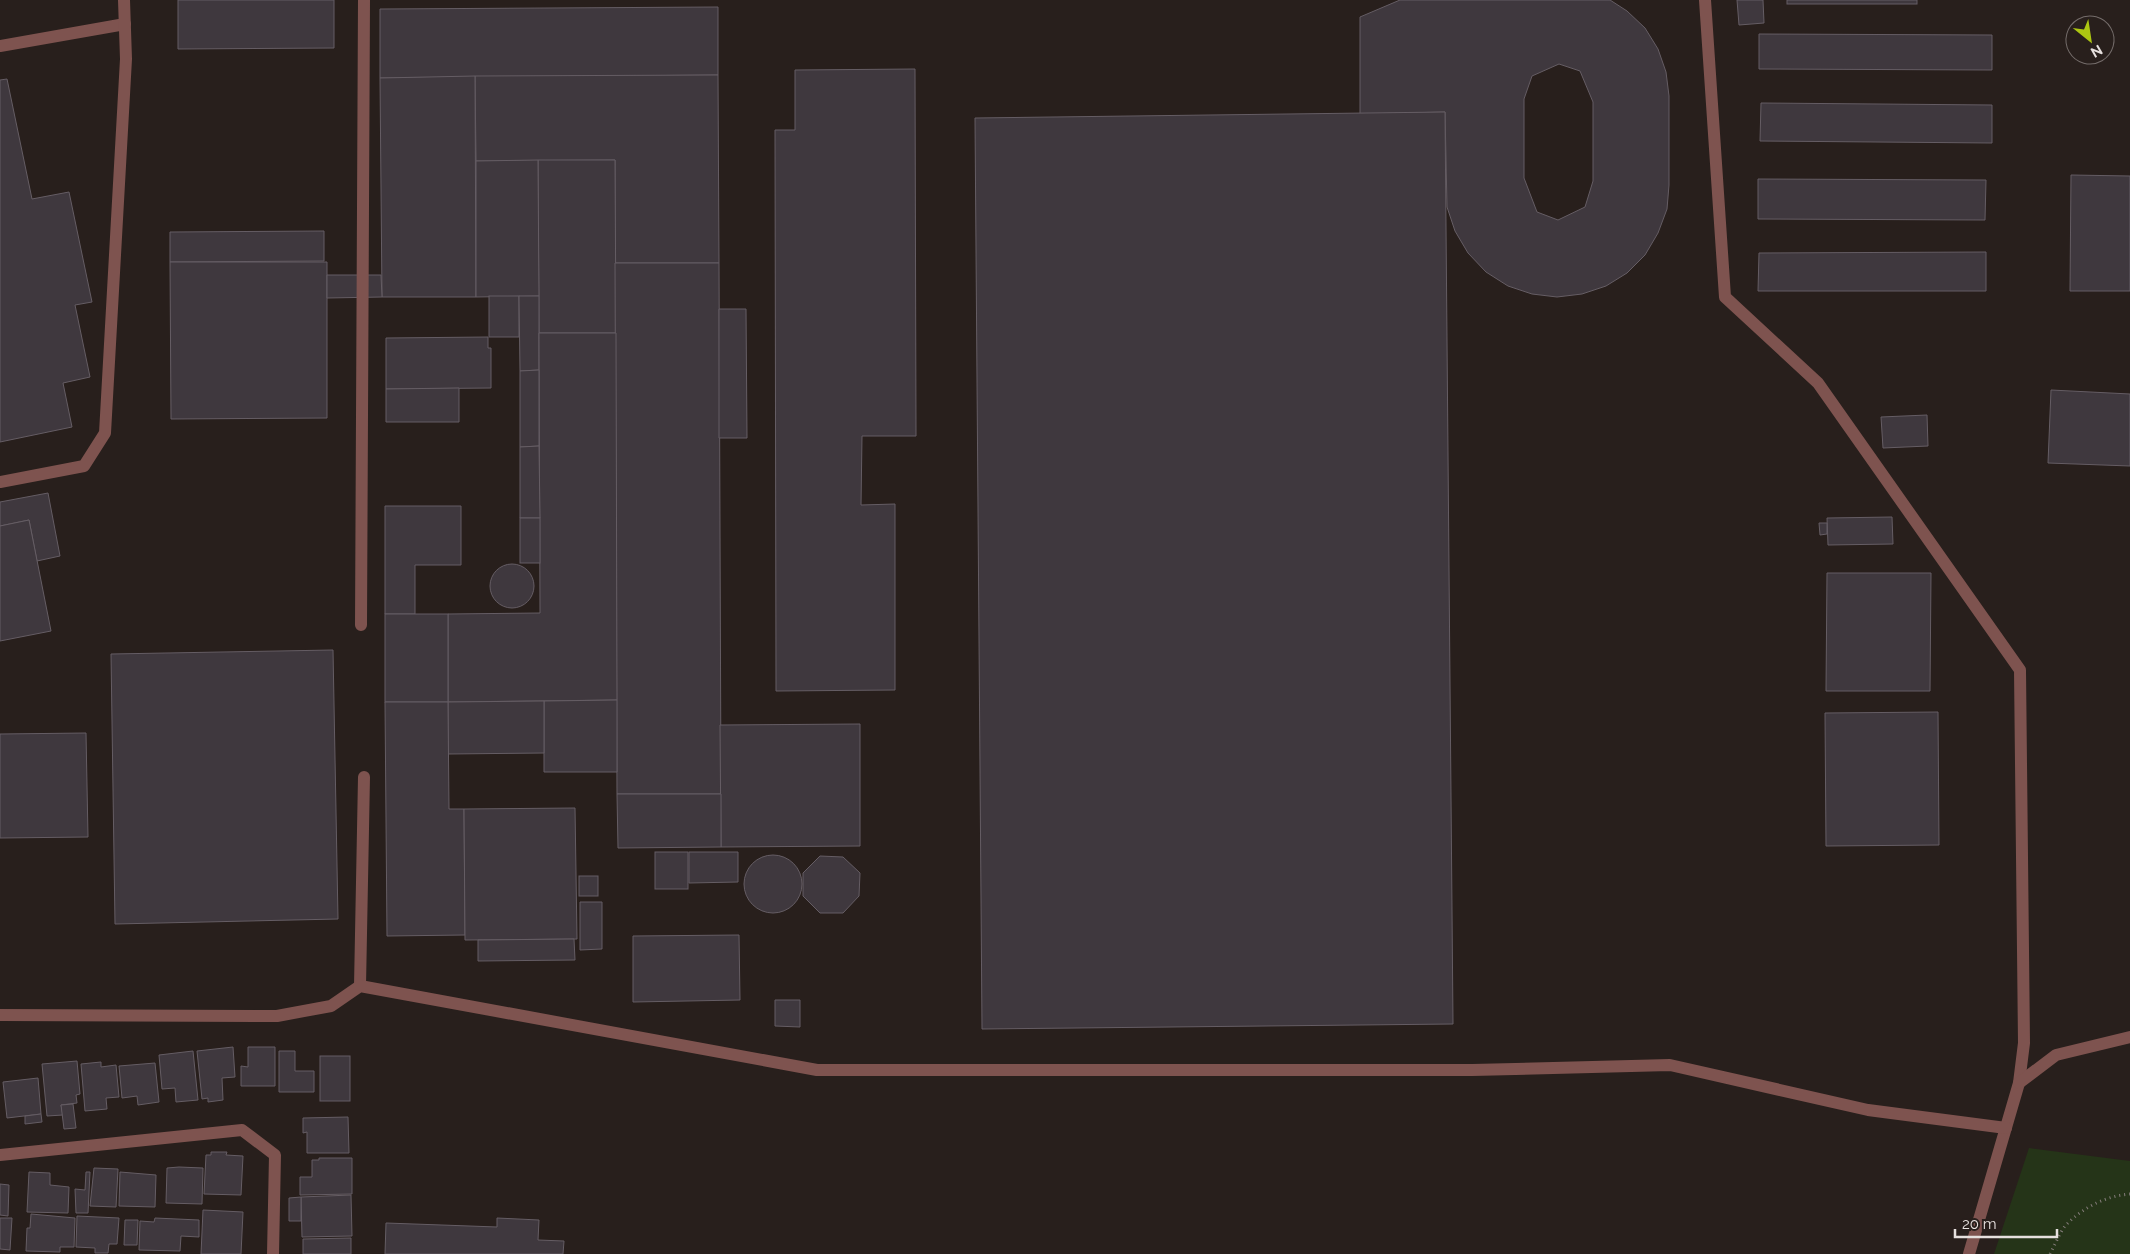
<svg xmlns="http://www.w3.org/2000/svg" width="2130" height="1254" viewBox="0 0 2130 1254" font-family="Raleway,sans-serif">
  <rect width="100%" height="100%" fill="#281f1c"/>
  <path fill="#253418" d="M 2029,1148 L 2130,1161 L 2130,1254 L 1994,1254 Z"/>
  <g fill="#3f383e" stroke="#655d64" fill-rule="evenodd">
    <path d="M 178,0 L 334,0 L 334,48 L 178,49 Z"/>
    <path d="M 1400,0 L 1610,0 L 1627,11 L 1645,28 L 1658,49 L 1666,72 L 1669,96 L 1669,185 L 1667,209 L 1658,233 L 1645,255 L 1627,273 L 1606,286 L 1582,294 L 1557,297 L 1532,294 L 1508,286 L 1486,272 L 1468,253 L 1455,231 L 1447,207 L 1445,112 L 1360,114 L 1360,17 ZM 1559,64 L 1580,71 L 1593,102 L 1593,181 L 1585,207 L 1558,220 L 1537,212 L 1524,178 L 1524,99 L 1532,76 Z"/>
    <path d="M 1737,0 L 1763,0 L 1764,23 L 1739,25 Z"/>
    <rect x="1787" y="0" width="130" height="4"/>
    <path d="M 718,7 L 718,75 L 380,78 L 380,9 Z"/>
    <path d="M 1759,34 L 1992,35 L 1992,70 L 1759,69 Z"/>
    <path d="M 915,69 L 916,436 L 862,436 L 861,505 L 895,504 L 895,690 L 776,691 L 775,130 L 795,130 L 795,70 Z"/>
    <path d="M 718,75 L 719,263 L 615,263 L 615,160 L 476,161 L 475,76 Z"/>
    <path d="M 475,76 L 476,297 L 382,297 L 380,78 Z"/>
    <path d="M 7,79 L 32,199 L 69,192 L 92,302 L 75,305 L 90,377 L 63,383 L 72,427 L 0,442 L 0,80 Z"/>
    <path d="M 1761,103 L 1992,105 L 1992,143 L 1760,141 Z"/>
    <path d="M 1445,112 L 1453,1024 L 982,1029 L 975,118 Z"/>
    <path d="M 538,160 L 615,160 L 616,333 L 539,333 Z"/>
    <path d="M 538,160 L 539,296 L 476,297 L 476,161 Z"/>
    <path d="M 2071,175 L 2130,176 L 2130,291 L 2070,291 Z"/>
    <path d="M 1758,179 L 1986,180 L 1985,220 L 1758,219 Z"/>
    <path d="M 324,231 L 324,261 L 170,262 L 170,232 Z"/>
    <path d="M 1986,252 L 1986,291 L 1758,291 L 1759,253 Z"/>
    <path d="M 170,262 L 327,262 L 327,418 L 171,419 Z"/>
    <path d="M 615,263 L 719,263 L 721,794 L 617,794 Z"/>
    <path d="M 327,275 L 381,275 L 382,297 L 327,298 Z"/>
    <rect x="489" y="296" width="30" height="41"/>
    <path d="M 519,296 L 539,296 L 539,370 L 520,371 Z"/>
    <path d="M 719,309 L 746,309 L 747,438 L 719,438 Z"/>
    <path d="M 539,333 L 616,333 L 617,700 L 448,702 L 448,614 L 540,613 Z"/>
    <path d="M 488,337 L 488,348 L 491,348 L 491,388 L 386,389 L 386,338 Z"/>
    <path d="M 539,370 L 539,446 L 520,447 L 520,371 Z"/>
    <path d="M 459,388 L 459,422 L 386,422 L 386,389 Z"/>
    <path d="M 2051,390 L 2130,394 L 2130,466 L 2048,463 Z"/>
    <path d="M 1927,415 L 1928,446 L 1883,448 L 1881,417 Z"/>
    <path d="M 539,446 L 540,518 L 520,518 L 520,447 Z"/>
    <path d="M 48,493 L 60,556 L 37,561 L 29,520 L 0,526 L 0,502 Z"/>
    <path d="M 385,506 L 461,506 L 461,565 L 415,565 L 415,614 L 385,614 Z"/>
    <path d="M 1892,517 L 1893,544 L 1828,545 L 1827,518 Z"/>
    <rect x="520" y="518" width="20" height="45"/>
    <path d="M 29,520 L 51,631 L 0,641 L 0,526 Z"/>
    <path d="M 1819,523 L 1827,523 L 1827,534 L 1820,535 Z"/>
    <circle cx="512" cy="586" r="22"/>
    <path d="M 1827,573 L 1931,573 L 1930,691 L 1826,691 Z"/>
    <rect x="385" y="614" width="63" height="88"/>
    <path d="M 333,650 L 338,919 L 115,924 L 111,654 Z"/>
    <path d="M 617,700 L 617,772 L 544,772 L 544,701 Z"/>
    <path d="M 544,701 L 544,753 L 448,754 L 448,702 Z"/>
    <path d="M 385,702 L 448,702 L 449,809 L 464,809 L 465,935 L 387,936 Z"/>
    <path d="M 1938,712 L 1939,845 L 1826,846 L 1825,713 Z"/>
    <path d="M 860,724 L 860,846 L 721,847 L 720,725 Z"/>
    <path d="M 86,733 L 88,837 L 0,838 L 0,734 Z"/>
    <path d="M 617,794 L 721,794 L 721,847 L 618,848 Z"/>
    <path d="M 575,808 L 577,939 L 465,940 L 464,809 Z"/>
    <rect x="655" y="852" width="33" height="37"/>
    <path d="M 689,852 L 738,852 L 738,882 L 689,883 Z"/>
    <circle cx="773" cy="884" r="29"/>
    <path d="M 820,856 L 843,857 L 860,873 L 859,896 L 843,913 L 820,913 L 803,896 L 803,873 Z"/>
    <rect x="579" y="876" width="19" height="20"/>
    <path d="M 580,902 L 602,902 L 602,949 L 580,950 Z"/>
    <path d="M 739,935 L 740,1000 L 633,1002 L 633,936 Z"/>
    <path d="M 574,939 L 575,960 L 478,961 L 478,940 Z"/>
    <path d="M 775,1000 L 800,1000 L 800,1027 L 775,1026 Z"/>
    <path d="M 233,1047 L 235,1077 L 222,1078 L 223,1100 L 208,1102 L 208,1098 L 202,1099 L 197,1051 Z"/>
    <path d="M 248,1047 L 275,1047 L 275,1086 L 241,1086 L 241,1066 L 248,1067 Z"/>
    <path d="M 193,1051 L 198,1100 L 176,1102 L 175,1088 L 162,1089 L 159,1055 Z"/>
    <path d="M 279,1051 L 295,1051 L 295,1071 L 314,1071 L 314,1092 L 279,1092 Z"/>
    <rect x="320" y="1056" width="30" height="45"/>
    <path d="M 77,1061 L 80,1094 L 76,1095 L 77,1103 L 61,1105 L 63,1115 L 47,1116 L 42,1064 Z"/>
    <path d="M 101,1062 L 101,1067 L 116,1065 L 119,1097 L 106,1098 L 107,1109 L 85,1111 L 81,1064 Z"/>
    <path d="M 155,1063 L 159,1102 L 138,1105 L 137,1096 L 122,1098 L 119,1066 Z"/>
    <path d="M 38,1078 L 41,1114 L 7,1118 L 3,1082 Z"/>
    <path d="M 73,1104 L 76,1128 L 64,1129 L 61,1105 Z"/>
    <path d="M 41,1114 L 42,1122 L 25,1124 L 25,1116 Z"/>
    <path d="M 348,1117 L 349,1153 L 307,1153 L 307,1132 L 303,1133 L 303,1118 Z"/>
    <path d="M 211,1152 L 227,1152 L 226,1155 L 243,1156 L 241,1195 L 204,1194 L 206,1155 L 211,1155 Z"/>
    <path d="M 319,1158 L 352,1158 L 352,1194 L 300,1195 L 300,1177 L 312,1177 L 312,1160 L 319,1160 Z"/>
    <path d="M 179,1167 L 203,1168 L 202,1204 L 166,1203 L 167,1168 Z"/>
    <path d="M 94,1168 L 118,1169 L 116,1207 L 90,1206 Z"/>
    <path d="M 29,1172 L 50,1173 L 50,1185 L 69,1187 L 68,1213 L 27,1212 Z"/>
    <path d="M 86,1172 L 90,1172 L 88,1213 L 76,1213 L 75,1189 L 85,1190 Z"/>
    <path d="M 120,1172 L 156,1175 L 155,1207 L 119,1206 Z"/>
    <path d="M 0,1184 L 9,1185 L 8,1216 L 0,1215 Z"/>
    <path d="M 351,1195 L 352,1236 L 302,1237 L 301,1197 Z"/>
    <path d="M 301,1197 L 301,1221 L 289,1221 L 289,1198 Z"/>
    <path d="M 203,1210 L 243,1212 L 241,1254 L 201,1254 Z"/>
    <path d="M 31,1214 L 75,1218 L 74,1247 L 60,1247 L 60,1252 L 26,1251 L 27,1228 L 30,1228 Z"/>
    <path d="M 77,1216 L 119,1218 L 117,1244 L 109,1244 L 108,1253 L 95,1253 L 95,1248 L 76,1247 Z"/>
    <path d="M 0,1218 L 12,1218 L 10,1250 L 0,1249 Z"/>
    <path d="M 155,1218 L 199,1220 L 199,1237 L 181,1236 L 180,1251 L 139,1250 L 140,1221 L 154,1222 Z"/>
    <path d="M 497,1218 L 539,1220 L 538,1240 L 564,1241 L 563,1254 L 385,1254 L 386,1223 L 497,1227 Z"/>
    <path d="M 125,1220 L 138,1220 L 137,1245 L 124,1245 Z"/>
    <path d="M 351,1238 L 351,1254 L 303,1254 L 303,1239 Z"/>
  </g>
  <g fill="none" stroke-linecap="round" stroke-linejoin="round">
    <path stroke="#857d7b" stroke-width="3" stroke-dasharray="1 4" stroke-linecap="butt" d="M 2050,1254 C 2055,1245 2059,1234 2065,1226 C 2082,1208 2105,1196 2130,1194"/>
    <g stroke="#7e534f" stroke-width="12">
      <path d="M 1705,0 L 1725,297 L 1818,383 L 2020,670 L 2024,1043 L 2019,1083 L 1969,1254"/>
      <path d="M 0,46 L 125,24"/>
      <path d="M 0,482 L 84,466 L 105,433 L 126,59 L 124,0"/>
      <path d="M 361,625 L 364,0"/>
      <path d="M 360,986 L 364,777"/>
      <path d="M 0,1015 L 277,1016 L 331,1006 L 360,986 L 817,1070 L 1472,1070 L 1670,1065 L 1868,1110 L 2006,1128"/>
      <path d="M 2019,1083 L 2056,1055 L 2130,1037"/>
      <path d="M 0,1155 L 242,1130 L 275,1155 L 273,1254"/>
    </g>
  </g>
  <g transform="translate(2090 40) rotate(150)"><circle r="24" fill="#281f1c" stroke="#746c6a"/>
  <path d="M0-4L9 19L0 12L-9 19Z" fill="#acc612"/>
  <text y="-8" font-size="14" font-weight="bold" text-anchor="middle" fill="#e6e0de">N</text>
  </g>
  <path d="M1955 1229v8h102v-8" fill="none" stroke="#e6e0de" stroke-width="2.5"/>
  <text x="1962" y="1229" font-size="15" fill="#e6e0de" stroke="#281f1c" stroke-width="4" paint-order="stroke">20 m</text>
</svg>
